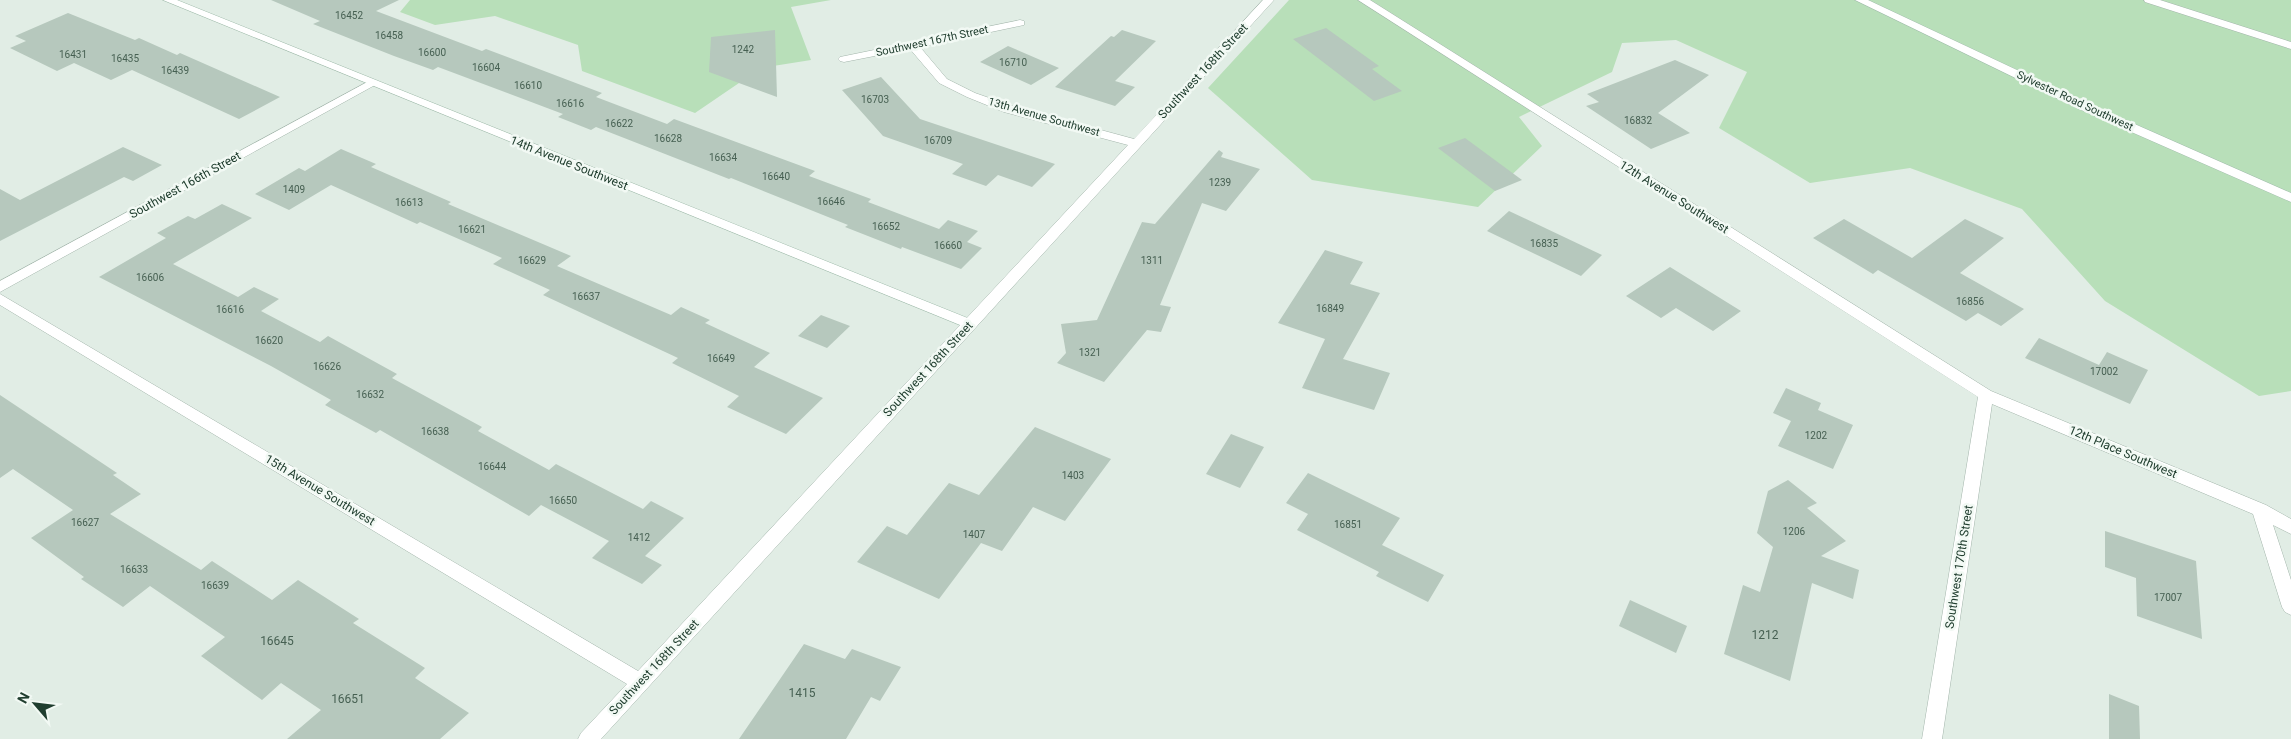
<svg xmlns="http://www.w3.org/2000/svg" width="2291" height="739" viewBox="0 0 2291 739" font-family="Roboto,sans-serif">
  <rect width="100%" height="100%" fill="#e1ede5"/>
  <g fill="#b8dfb9">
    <path d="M 410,0 L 831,0 L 791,7 L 811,60 L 761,68 L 695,113 L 582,71 L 578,45 L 495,16 L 435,25 L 400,12 Z"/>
    <path d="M 1289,0 L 2291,0 L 2291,391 L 2259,396 L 2105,301 L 2022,209 L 1910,168 L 1810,183 L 1719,128 L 1747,72 L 1676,40 L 1622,43 L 1612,72 L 1519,117 L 1542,146 L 1478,207 L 1312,180 L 1208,88 Z"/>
  </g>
  <g fill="#b6c8bd">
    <path d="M 271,0 L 399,0 L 376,11 L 482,51 L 486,49 L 602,93 L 596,97 L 667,124 L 674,119 L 815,171 L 809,176 L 871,199 L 868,202 L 939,229 L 948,220 L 978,231 L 967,242 L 982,248 L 961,269 L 902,247 L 901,249 L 845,227 L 848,225 L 731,178 L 729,179 L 596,127 L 591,130 L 558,117 L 563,114 L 438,67 L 433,70 L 394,56 L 313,24 L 320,21 Z"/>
    <path d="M 68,13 L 135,40 L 139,38 L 177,55 L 180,53 L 280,97 L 239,119 L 132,70 L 111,80 L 74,63 L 57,71 L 10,48 L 26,41 L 15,36 Z"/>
    <path d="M 1326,28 L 1379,66 L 1372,69 L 1402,91 L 1374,101 L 1293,39 Z"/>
    <path d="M 775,30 L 777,97 L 709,72 L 711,37 Z"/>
    <path d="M 1122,30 L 1156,41 L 1115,81 L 1135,87 L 1115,106 L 1055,87 L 1111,36 L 1114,37 Z"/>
    <path d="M 1008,46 L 1059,68 L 1031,85 L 980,62 Z"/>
    <path d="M 1675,60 L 1709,75 L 1658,113 L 1690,133 L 1651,149 L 1586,106 L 1599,102 L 1587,94 Z"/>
    <path d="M 881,77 L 920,119 L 1055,164 L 1032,187 L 998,175 L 986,186 L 952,174 L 963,164 L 883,136 L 842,90 Z"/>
    <path d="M 1465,138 L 1522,180 L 1495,191 L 1438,148 Z"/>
    <path d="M 123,147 L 162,165 L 133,181 L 124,177 L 0,241 L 0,189 L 20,200 Z"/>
    <path d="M 341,149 L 376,164 L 371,167 L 451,202 L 448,204 L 571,256 L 557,266 L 671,315 L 681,307 L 710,320 L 705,323 L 770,353 L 754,367 L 823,398 L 786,434 L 727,407 L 739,396 L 672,363 L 678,358 L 543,295 L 550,290 L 493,264 L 502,258 L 420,222 L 417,224 L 331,185 L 289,210 L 255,194 L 299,168 L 305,171 Z"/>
    <path d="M 1219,150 L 1223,153 L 1221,157 L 1260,169 L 1226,211 L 1202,203 L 1160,305 L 1171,307 L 1161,332 L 1147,330 L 1104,382 L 1057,363 L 1066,353 L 1061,324 L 1097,320 L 1142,222 L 1155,224 Z"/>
    <path d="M 222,204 L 252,218 L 173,264 L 238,297 L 254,287 L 279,299 L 261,311 L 320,342 L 328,336 L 397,374 L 392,378 L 482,427 L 478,431 L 549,470 L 556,464 L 643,509 L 651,501 L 684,518 L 645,556 L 662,565 L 642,584 L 592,558 L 609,541 L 541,505 L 529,516 L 380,430 L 376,433 L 325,405 L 331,400 L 271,366 L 99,277 L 166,238 L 157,233 L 188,216 L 195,219 Z"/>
    <path d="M 1509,211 L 1602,255 L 1581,276 L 1487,231 Z"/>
    <path d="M 1844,219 L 1912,258 L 1965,219 L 2004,238 L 1960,273 L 2024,309 L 2001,326 L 1978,313 L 1966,321 L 1878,270 L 1873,274 L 1813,238 Z"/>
    <path d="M 1325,250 L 1363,262 L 1350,284 L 1380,293 L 1343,359 L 1390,373 L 1374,410 L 1302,388 L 1325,339 L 1278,323 Z"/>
    <path d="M 1670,267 L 1741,311 L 1713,331 L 1676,308 L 1661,318 L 1626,296 Z"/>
    <path d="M 821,315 L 850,326 L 827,348 L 798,336 Z"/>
    <path d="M 2039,338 L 2099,365 L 2107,352 L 2148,370 L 2130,404 L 2025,358 Z"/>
    <path d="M 1786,388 L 1821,403 L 1818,410 L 1853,425 L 1833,469 L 1778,446 L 1791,421 L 1773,413 Z"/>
    <path d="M 0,395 L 117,473 L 113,475 L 141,494 L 110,514 L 201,570 L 212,561 L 272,600 L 298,580 L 359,619 L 353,623 L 425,668 L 415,678 L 469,713 L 440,739 L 287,739 L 321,710 L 281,683 L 262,700 L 201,656 L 225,637 L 150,586 L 123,607 L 81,579 L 84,577 L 31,538 L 73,510 L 13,469 L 0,478 Z"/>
    <path d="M 1035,427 L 1111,459 L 1065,521 L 1033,507 L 1002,551 L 981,543 L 939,599 L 857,562 L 887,526 L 907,535 L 949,483 L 979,495 Z"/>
    <path d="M 1231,434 L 1264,447 L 1240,488 L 1206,474 Z"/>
    <path d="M 1308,473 L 1400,518 L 1382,545 L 1444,575 L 1428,602 L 1376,576 L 1379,572 L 1297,530 L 1308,514 L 1286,503 Z"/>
    <path d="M 1788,480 L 1817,503 L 1807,508 L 1846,541 L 1821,556 L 1859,570 L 1853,599 L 1812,583 L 1790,681 L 1724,654 L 1743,585 L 1760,592 L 1773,547 L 1757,533 L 1768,491 Z"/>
    <path d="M 2105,531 L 2196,561 L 2202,639 L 2137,616 L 2136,578 L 2105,567 Z"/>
    <path d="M 1630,600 L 1687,626 L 1676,653 L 1619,626 Z"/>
    <path d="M 804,644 L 845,659 L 852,649 L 901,667 L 880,701 L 871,697 L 846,739 L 739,739 Z"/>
    <path d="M 2109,694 L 2139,706 L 2140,739 L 2109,739 Z"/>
  </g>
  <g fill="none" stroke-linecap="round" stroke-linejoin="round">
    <g stroke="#a3b5ab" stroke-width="1">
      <g id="street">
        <path d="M 1263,0 L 1274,0 L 601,739 L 578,739 L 581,733 L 627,684 L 0,305 L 0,294 L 638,671 L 1128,145 L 1004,112 L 967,97 L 939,83 L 910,49 L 844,62 L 840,61 L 838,59 L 840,57 L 1020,20 L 1024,21 L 1024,25 L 920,47 L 947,79 L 975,93 L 1012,106 L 1134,139 Z"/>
        <path d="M 1358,0 L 1370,0 L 1991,391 L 2266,505 L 2291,519 L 2291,534 L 2273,525 L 2291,580 L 2291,615 L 2285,612 L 2282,607 L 2253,514 L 1992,404 L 1942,739 L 1922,739 L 1978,397 Z"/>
        <path d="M 2144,0 L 2160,0 L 2291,42 L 2291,49 L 2145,2 Z"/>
        <path d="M 371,80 L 375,81 L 377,83 L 375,85 L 0,292 L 0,281 Z"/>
      </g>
    </g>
    <g stroke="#a1bcac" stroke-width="1">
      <g id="secondary">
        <path d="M 163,0 L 177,0 L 975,321 L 977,324 L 975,327 L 965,327 Z"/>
        <path d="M 1855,0 L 1868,0 L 2087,103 L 2291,193 L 2291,202 L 2079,109 Z"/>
      </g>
    </g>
    <use href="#street" fill="#fff" fill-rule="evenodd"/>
    <use href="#secondary" fill="#fff" fill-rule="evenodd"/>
  </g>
  <g text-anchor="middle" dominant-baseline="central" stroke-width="5" stroke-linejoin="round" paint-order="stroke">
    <g font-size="10" fill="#466052">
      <text x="349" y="15">16452</text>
      <text x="389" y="35">16458</text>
      <text x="743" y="49">1242</text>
      <text x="432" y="52">16600</text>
      <text x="73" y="54">16431</text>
      <text x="125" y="58">16435</text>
      <text x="1013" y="62">16710</text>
      <text x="486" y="67">16604</text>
      <text x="175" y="70">16439</text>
      <text x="528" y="85">16610</text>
      <text x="875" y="99">16703</text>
      <text x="570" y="103">16616</text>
      <text x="1638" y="120">16832</text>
      <text x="619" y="123">16622</text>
      <text x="668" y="138">16628</text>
      <text x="938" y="140">16709</text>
      <text x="723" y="157">16634</text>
      <text x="776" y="176">16640</text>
      <text x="1220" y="182">1239</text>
      <text x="294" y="189">1409</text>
      <text x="831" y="201">16646</text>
      <text x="409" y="202">16613</text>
      <text x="886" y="226">16652</text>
      <text x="472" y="229">16621</text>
      <text x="1544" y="243">16835</text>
      <text x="948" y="245">16660</text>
      <text x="532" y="260">16629</text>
      <text x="1152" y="260">1311</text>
      <text x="150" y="277">16606</text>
      <text x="586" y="296">16637</text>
      <text x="1970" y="301">16856</text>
      <text x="1330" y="308">16849</text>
      <text x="230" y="309">16616</text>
      <text x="269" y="340">16620</text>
      <text x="1090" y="352">1321</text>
      <text x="721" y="358">16649</text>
      <text x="327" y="366">16626</text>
      <text x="2104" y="371">17002</text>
      <text x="370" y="394">16632</text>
      <text x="435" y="431">16638</text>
      <text x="1816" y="435">1202</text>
      <text x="492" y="466">16644</text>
      <text x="1073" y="475">1403</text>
      <text x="563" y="500">16650</text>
      <text x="85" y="522">16627</text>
      <text x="1348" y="524">16851</text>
      <text x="1794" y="531">1206</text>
      <text x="974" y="534">1407</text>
      <text x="639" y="537">1412</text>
      <text x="134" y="569">16633</text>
      <text x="215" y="585">16639</text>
      <text x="2168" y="597">17007</text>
    </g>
    <g font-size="11" fill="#203e2f" stroke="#f2f9f4">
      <text transform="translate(932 41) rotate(-12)">Southwest 167th Street</text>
      <text transform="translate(2075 101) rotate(25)">Sylvester Road Southwest</text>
      <text transform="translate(1044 117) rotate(16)">13th Avenue Southwest</text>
    </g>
    <g font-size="12" fill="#203e2f" stroke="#f2f9f4">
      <text transform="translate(1203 71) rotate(-47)">Southwest 168th Street</text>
      <text transform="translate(569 163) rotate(22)">14th Avenue Southwest</text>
      <text transform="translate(185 185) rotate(-29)">Southwest 166th Street</text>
      <text transform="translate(1674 197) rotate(32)">12th Avenue Southwest</text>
      <text transform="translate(928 369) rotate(-47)">Southwest 168th Street</text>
      <text transform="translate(2123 452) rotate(23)">12th Place Southwest</text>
      <text transform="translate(320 490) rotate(31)">15th Avenue Southwest</text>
      <text transform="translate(1959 567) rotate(-81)">Southwest 170th Street</text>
      <text transform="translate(654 667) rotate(-47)">Southwest 168th Street</text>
    </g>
    <g font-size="12" fill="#466052">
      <text x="1765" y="635">1212</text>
      <text x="277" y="641">16645</text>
      <text x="802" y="693">1415</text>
      <text x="348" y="699">16651</text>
    </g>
  </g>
  <g transform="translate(35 704) rotate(298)" stroke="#f2f9f4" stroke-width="4" paint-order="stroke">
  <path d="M0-4L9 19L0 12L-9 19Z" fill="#203e2f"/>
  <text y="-8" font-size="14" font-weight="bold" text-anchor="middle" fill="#203e2f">N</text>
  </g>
</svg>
